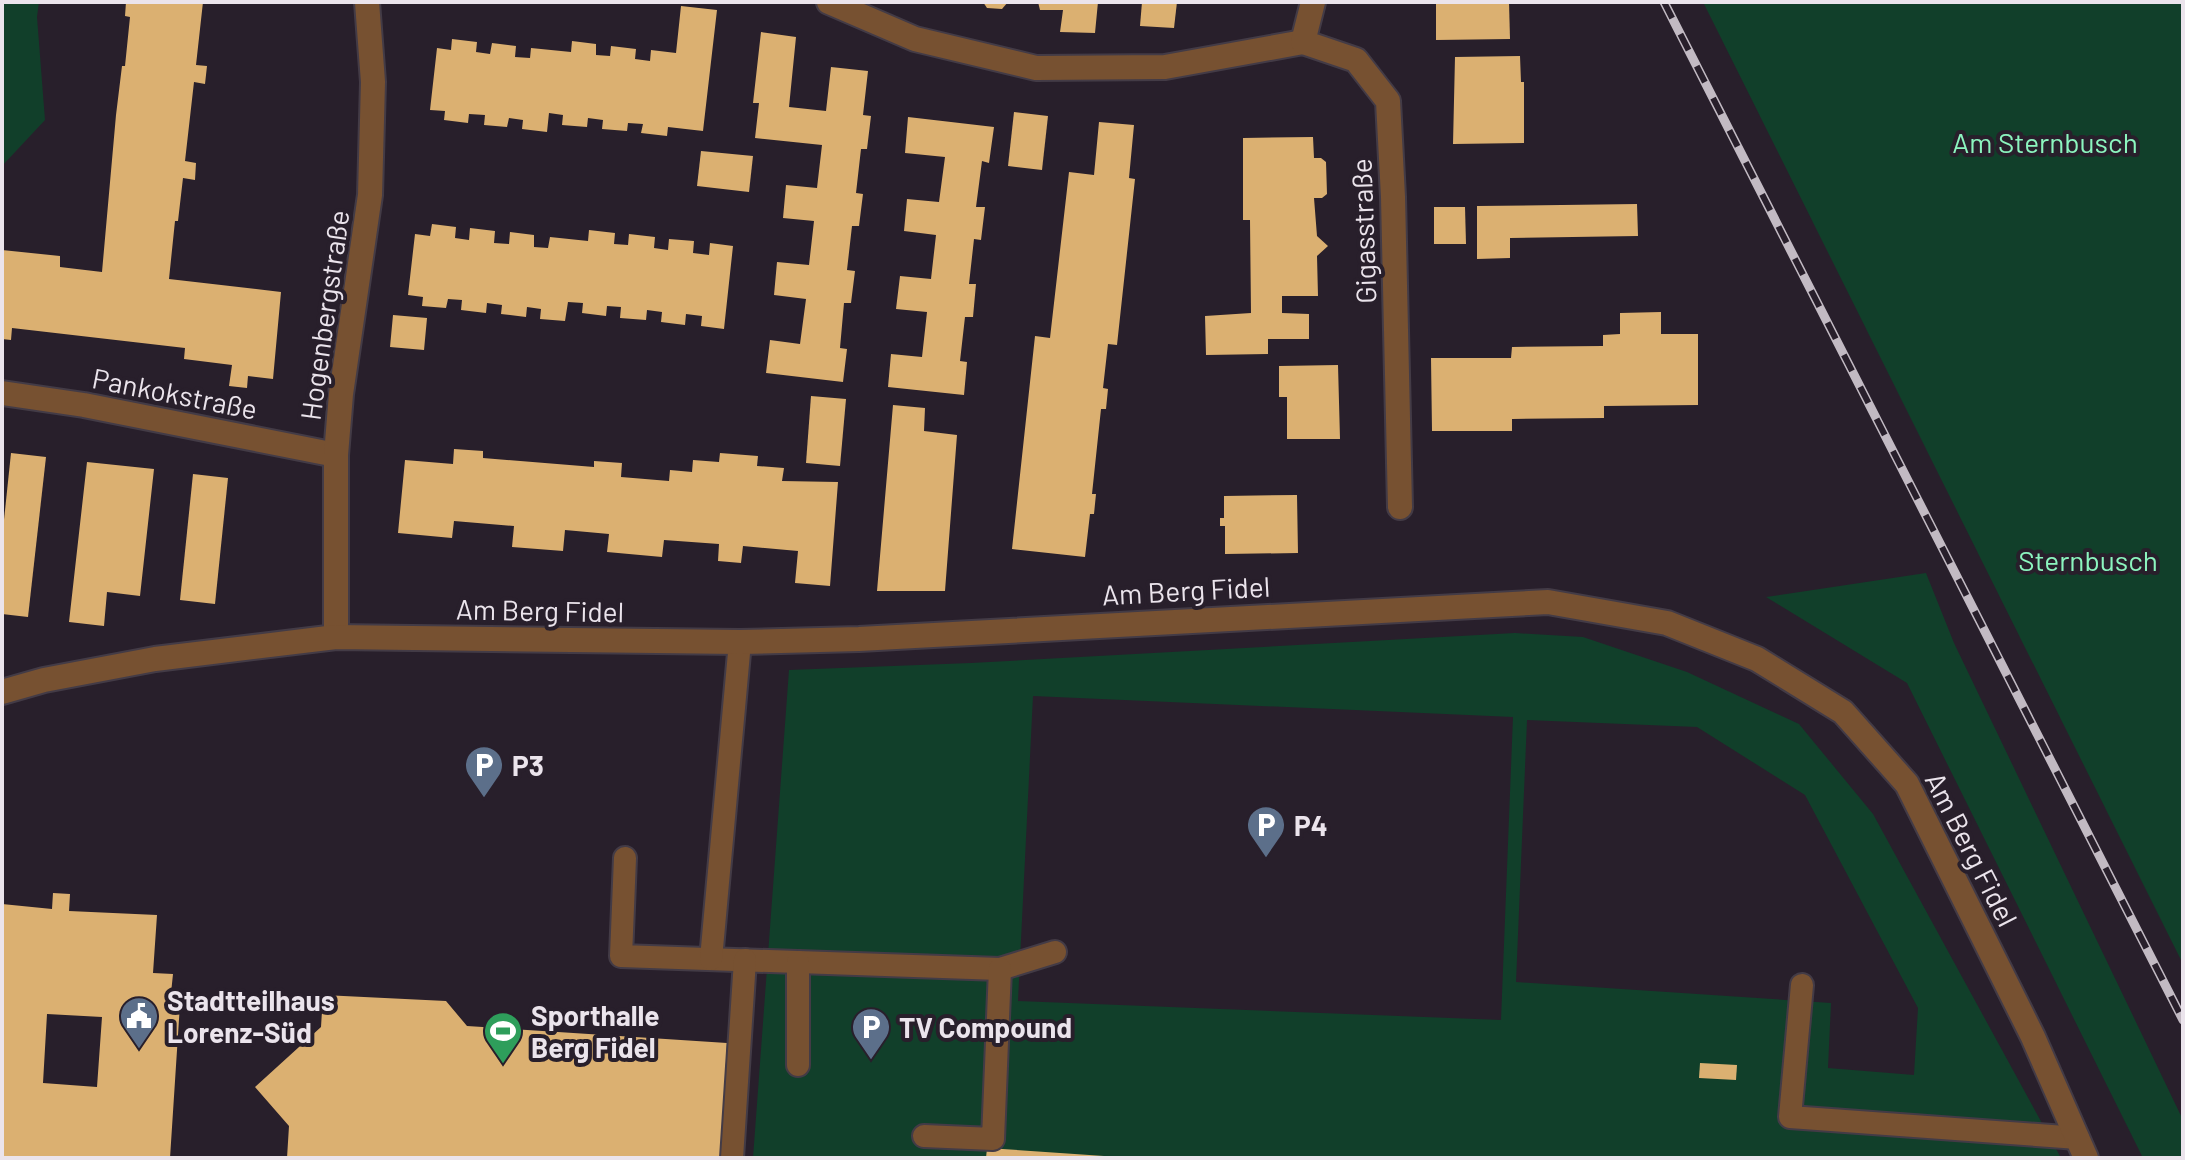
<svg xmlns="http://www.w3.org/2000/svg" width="2185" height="1160" viewBox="0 0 2185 1160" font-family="Barlow,sans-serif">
  <rect width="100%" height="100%" fill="#281f2b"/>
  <g fill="#113f2a" fill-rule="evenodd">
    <path d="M 2,2 L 39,2 L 37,17 L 45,120 L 2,166 Z"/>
    <path d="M 1703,2 L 2183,2 L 2183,964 Z"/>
    <path d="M 1926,573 L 1954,643 L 2183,1120 L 2183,1158 L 2143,1158 L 1907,683 L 1766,597 Z"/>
    <path d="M 1515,633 L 1583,637 L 1687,672 L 1799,724 L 1873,814 L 2061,1158 L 753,1158 L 789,670 L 971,663 ZM 1033,696 L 1513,717 L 1501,1020 L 1018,1001 ZM 1527,720 L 1697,727 L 1805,795 L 1918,1008 L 1914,1075 L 1828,1068 L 1831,1003 L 1516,982 Z"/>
  </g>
  <g fill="#dbb071" fill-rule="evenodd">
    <path d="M 126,2 L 203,2 L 196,65 L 207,66 L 205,84 L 194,82 L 185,161 L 196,163 L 195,180 L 183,178 L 178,221 L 175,221 L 169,279 L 281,292 L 273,379 L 248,376 L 247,388 L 229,386 L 232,365 L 184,359 L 185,348 L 12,328 L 11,340 L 2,339 L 2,250 L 60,256 L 60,267 L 102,272 L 116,115 L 122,66 L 125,66 L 130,17 L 125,16 Z"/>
    <path d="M 983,2 L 1008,2 L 1002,9 L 987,8 Z"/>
    <path d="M 1038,2 L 1098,2 L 1095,33 L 1060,32 L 1063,10 L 1040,10 Z"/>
    <path d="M 1142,2 L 1177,2 L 1174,28 L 1140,26 Z"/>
    <path d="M 1436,2 L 1509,2 L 1510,39 L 1436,40 Z"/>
    <path d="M 681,6 L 717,10 L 703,131 L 668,127 L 667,136 L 641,133 L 643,124 L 628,123 L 627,131 L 602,129 L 603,120 L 588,118 L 587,127 L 562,125 L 563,115 L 549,113 L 547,132 L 522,129 L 523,120 L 509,118 L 507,127 L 484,125 L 485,115 L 469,114 L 468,123 L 444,120 L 445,111 L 430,110 L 437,48 L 451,50 L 452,39 L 477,42 L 476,52 L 490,54 L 492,43 L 516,46 L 515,57 L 530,58 L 531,48 L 571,52 L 572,41 L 596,44 L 596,55 L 610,56 L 611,46 L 636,49 L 635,59 L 650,61 L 651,50 L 676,53 Z"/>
    <path d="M 761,32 L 796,37 L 789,107 L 826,111 L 831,67 L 868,71 L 863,115 L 871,116 L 867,149 L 861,149 L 856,193 L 863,194 L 859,226 L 852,226 L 847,270 L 855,271 L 851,303 L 844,303 L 840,348 L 847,349 L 843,382 L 766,373 L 770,340 L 800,344 L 806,299 L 774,295 L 777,262 L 809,265 L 814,221 L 783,218 L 786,185 L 817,188 L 822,145 L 755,138 L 759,103 L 753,103 Z"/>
    <path d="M 1520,56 L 1521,82 L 1524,82 L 1524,143 L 1453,144 L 1455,57 Z"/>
    <path d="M 1014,112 L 1048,116 L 1042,170 L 1008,166 Z"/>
    <path d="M 908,117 L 994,127 L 989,163 L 982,161 L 976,207 L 985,207 L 981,240 L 974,239 L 969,284 L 976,284 L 973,317 L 965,317 L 960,361 L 967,362 L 964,395 L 888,387 L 891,354 L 922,357 L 927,312 L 896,309 L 900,276 L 931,279 L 936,235 L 904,231 L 907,199 L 939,202 L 945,157 L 905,153 Z"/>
    <path d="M 1099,122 L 1134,125 L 1129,178 L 1135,179 L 1117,345 L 1108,344 L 1103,388 L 1108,389 L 1106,409 L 1101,409 L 1092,494 L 1096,494 L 1094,514 L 1090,514 L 1085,557 L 1012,549 L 1035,336 L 1050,338 L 1069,172 L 1094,175 Z"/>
    <path d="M 1313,137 L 1314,158 L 1321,158 L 1326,162 L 1327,194 L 1322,198 L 1314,198 L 1317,236 L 1328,246 L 1317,256 L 1318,296 L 1282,296 L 1282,313 L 1309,314 L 1309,339 L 1268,339 L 1268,354 L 1206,355 L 1205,316 L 1251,313 L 1250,220 L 1243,220 L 1243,138 Z"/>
    <path d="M 701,151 L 753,156 L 749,192 L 697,186 Z"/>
    <path d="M 1637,204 L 1638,236 L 1510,238 L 1510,258 L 1477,259 L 1477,206 Z"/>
    <path d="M 1434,207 L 1465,207 L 1466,244 L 1434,244 Z"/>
    <path d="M 432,224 L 456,227 L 455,238 L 469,240 L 470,228 L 495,231 L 494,243 L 509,244 L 510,232 L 534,235 L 534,247 L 548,248 L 550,237 L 588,241 L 589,230 L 615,233 L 614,244 L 628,245 L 629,234 L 655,237 L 654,248 L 668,250 L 669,239 L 694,241 L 693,253 L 709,255 L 710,243 L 733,246 L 724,329 L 701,326 L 702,316 L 686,314 L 685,325 L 661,322 L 662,312 L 647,310 L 646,320 L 620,318 L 621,307 L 607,306 L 606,316 L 582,313 L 583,303 L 568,302 L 565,321 L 540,319 L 541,309 L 527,307 L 526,317 L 501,314 L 502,305 L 487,303 L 486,313 L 461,310 L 462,300 L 448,299 L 446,308 L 422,306 L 423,297 L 408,295 L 415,234 L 430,236 Z"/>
    <path d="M 1661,312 L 1661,334 L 1698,334 L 1698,405 L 1604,406 L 1604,418 L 1512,419 L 1512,431 L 1432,431 L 1431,358 L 1511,358 L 1512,347 L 1603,346 L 1603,335 L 1620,334 L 1620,313 Z"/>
    <path d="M 393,315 L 427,318 L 424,350 L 390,347 Z"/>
    <path d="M 1338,365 L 1340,439 L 1287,439 L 1287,397 L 1279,397 L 1279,366 Z"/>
    <path d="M 811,396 L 846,399 L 840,466 L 806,463 Z"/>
    <path d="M 893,405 L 925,408 L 924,431 L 957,435 L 945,591 L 877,591 Z"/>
    <path d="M 454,449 L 483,451 L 483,458 L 594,467 L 594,461 L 622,463 L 621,477 L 669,481 L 670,470 L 692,472 L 693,460 L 719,462 L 720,453 L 758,456 L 757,466 L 784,468 L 782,481 L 838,482 L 830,586 L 795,583 L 798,551 L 743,546 L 741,563 L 718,561 L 719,544 L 664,540 L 662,557 L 607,552 L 609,534 L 565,530 L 563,551 L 512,547 L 514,526 L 454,521 L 452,538 L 398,533 L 405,460 L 453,464 Z"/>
    <path d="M 11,453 L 46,457 L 28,617 L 2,614 L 2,539 Z"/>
    <path d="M 87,462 L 154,469 L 140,596 L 107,592 L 104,626 L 69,622 Z"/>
    <path d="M 193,474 L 228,478 L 215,604 L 180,600 Z"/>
    <path d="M 1297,495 L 1298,553 L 1225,554 L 1225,526 L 1220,526 L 1220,518 L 1224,518 L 1224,496 Z"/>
    <path d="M 53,893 L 70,894 L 69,911 L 157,915 L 153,973 L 173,974 L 170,1003 L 180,1004 L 170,1158 L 2,1158 L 2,904 L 52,909 ZM 47,1014 L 102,1017 L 97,1087 L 43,1083 Z"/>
    <path d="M 323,995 L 446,1001 L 467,1026 L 727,1043 L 721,1158 L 287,1158 L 289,1126 L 255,1087 L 321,1027 Z"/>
    <path d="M 1700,1063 L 1737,1065 L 1736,1080 L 1699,1078 Z"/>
    <path d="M 987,1148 L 1104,1156 L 1104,1158 L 986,1158 Z"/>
  </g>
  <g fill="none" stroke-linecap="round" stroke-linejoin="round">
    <g stroke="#433b46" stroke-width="26">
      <g id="lane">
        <path d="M 625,858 L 621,956 L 1000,969 L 1055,952"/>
        <path d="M 711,959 L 740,642"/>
        <path d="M 798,962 L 798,1065"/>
        <path d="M 1802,985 L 1790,1117 L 2078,1138"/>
        <path d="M 924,1136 L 993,1139 L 1000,969"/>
        <path d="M 732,1158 L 745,960"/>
      </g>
    </g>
    <g stroke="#433b46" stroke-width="28">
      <g id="street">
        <path d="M 829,2 L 915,39 L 1036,68 L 1165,67 L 1303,42"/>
        <path d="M 1313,2 L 1303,42 L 1356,60 L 1388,101 L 1393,197 L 1400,507"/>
        <path d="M 2,393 L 84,405 L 336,455"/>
        <path d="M 336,637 L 336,455 L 341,394 L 370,195 L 373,82 L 367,2"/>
        <path d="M 2,692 L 44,680 L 155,659 L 336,637 L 740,642 L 859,639 L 1548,602 L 1667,623 L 1757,659 L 1843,712 L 1907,784 L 2033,1037 L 2086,1158"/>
      </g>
    </g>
    <use href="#lane" stroke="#775131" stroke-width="22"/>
    <use href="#street" stroke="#775131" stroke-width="24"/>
    <g stroke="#c2bac3" stroke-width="9">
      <path id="rail" d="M 1664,2 L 2183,1020"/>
    </g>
    <use href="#rail" stroke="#281f2b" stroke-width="6" stroke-dasharray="18" stroke-linecap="butt"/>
  </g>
  <defs>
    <g id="parking-pin" transform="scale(2)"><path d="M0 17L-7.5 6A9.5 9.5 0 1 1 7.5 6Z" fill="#5c6f8a" stroke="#281f2b"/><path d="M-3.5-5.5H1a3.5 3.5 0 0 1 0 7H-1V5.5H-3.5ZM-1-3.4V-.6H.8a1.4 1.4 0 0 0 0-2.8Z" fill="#fff"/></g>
    <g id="civic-pin" transform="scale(2)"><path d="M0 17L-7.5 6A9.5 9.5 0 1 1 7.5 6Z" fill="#5c6f8a" stroke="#281f2b"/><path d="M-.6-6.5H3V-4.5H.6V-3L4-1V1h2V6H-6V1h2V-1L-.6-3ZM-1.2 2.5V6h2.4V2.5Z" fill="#fff"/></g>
    <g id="stadium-pin" transform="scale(2)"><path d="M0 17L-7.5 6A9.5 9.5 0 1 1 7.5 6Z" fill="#2e9e5b" stroke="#281f2b"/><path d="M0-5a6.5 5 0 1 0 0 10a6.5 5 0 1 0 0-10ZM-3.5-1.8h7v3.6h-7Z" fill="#fff"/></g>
  </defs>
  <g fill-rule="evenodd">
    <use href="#parking-pin" x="484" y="765"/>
    <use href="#parking-pin" x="1266" y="825"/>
    <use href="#civic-pin" x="139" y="1016"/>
    <use href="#parking-pin" x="871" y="1027"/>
    <use href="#stadium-pin" x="503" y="1031"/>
  </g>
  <g text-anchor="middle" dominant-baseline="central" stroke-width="8" stroke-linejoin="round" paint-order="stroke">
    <g font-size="28" fill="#8cf5bf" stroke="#281f2b">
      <text x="2045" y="142">Am Sternbusch</text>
      <text x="2088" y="560">Sternbusch</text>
    </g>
    <g font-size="28" fill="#ebe4ec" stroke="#281f2b">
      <text transform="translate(1363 231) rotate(-92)">Gigasstraße</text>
      <text transform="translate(324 315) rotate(-82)">Hogenbergstraße</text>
      <text transform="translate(175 393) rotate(11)">Pankokstraße</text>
      <text transform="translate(1186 590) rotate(-3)">Am Berg Fidel</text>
      <text transform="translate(540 610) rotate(1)">Am Berg Fidel</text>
      <text transform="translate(1972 849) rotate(63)">Am Berg Fidel</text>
    </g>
    <g font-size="28" font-weight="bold" fill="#ebe4ec" stroke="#281f2b" text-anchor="start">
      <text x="512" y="765">P3</text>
      <text x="1294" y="825">P4</text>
      <text x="167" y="1000">Stadtteilhaus<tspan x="167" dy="32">Lorenz-Süd</tspan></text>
      <text x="531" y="1015">Sporthalle<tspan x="531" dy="32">Berg Fidel</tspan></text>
      <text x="899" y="1027">TV Compound</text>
    </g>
  </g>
  <rect width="2185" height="1160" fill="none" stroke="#ebe4ec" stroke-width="8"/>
</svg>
